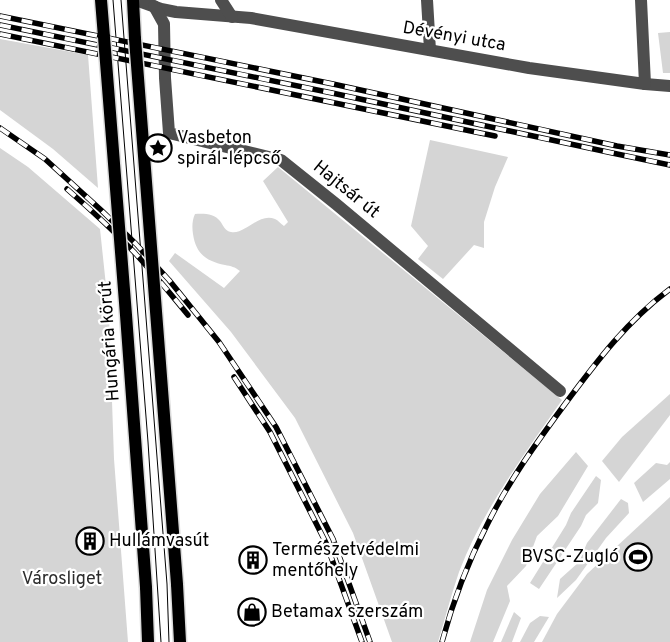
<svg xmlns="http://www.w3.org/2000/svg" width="670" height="642" viewBox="0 0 670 642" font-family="Overpass,sans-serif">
  <rect width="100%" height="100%" fill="#fff"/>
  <g fill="#d5d5d5">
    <path d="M 670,32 L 670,73 L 663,73 L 658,33 Z"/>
    <path d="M 0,39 L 88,55 L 98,188 L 53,149 L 0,110 Z"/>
    <path d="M 430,140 L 508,157 L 495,187 L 484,222 L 484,248 L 474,245 L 443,279 L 418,259 L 428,246 L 411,226 Z"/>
    <path d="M 0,148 L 28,167 L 100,229 L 109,314 L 114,459 L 128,642 L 0,642 Z"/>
    <path d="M 278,167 L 562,400 C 524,455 483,509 459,572 C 451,595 445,619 438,642 L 392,642 L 353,533 L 295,418 L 231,332 L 169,261 L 175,253 L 224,288 L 240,271 C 235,267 231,266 225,265 C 206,261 196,254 193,234 C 192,228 192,220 195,214 C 204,213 215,214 220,221 C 223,225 225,231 231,232 C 245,235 259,212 275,219 C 278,220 281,224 284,226 L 288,222 L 263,181 Z"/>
    <path d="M 670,394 L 670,415 L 619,482 L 602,461 L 622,437 Z"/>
    <path d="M 576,452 L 588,466 L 558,516 L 537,536 L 526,566 L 507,586 L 510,601 L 493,642 L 470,642 L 487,590 L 512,540 L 540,494 Z"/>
    <path d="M 670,462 L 670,479 L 643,502 L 634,483 L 656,463 L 667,465 Z"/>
    <path d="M 596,476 L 601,480 L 598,503 L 586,515 L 581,526 L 539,589 L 530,583 L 566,525 L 571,513 Z"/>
    <path d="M 670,497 L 670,642 L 542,642 L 557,614 L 587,574 Z"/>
    <path d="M 621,499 L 628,503 L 629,513 L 606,538 L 576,580 L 557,598 L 560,579 L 579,562 L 587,543 Z"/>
    <path d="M 514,612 L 521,618 L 512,642 L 501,642 Z"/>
    <path d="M 540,616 L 549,617 L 534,642 L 520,642 L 530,623 Z"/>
  </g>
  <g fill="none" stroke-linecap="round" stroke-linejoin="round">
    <g stroke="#dbdbdb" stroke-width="15">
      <g id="major">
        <path d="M 101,0 L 104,37"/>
        <path d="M 133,0 L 135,39"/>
        <path d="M 177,584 L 180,642"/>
        <path d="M 146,587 L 148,642"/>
      </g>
    </g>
    <g stroke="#4e4e4e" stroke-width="12">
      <path d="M 136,0 L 161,9 L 176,12 L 251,18 L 529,68 L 645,84 L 670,86"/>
      <path d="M 221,0 L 232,17"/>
      <path d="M 427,0 L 430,50"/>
      <path d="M 641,0 L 645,84"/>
      <path d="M 154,6 L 164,24 L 165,78 L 169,133 L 281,160 L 336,204 L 560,391"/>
    </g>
    <use href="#major" stroke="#000" stroke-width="12"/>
    <g stroke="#000" stroke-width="1">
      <path d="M 113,0 L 148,442 L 161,642"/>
      <path d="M 121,0 L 167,584 L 169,642"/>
    </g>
    <g stroke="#000" stroke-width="5.5">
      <g id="rail">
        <path d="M 0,16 L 333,84 L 617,146 L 670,155"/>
        <path d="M 0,25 L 332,93 L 617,154 L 670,165"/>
        <path d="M 0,34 L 495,136"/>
        <path d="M 0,128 L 45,159 L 101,210 L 136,244 L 169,280 L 219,342 L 276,427 L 333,539 L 370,642"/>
        <path d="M 67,189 C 90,209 113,230 135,253 C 153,273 171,294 188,315"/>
        <path d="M 234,377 L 270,432 L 326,543 L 362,642"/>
        <path d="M 442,642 C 453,601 468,562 487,525 C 508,482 537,442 565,404 C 597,361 627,321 670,289"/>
      </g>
    </g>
    <use href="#rail" stroke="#fff" stroke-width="4" stroke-dasharray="11" stroke-linecap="butt"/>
    <g stroke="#dbdbdb" stroke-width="15" stroke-linecap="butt">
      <g id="major-bridge">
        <path d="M 104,37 L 126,315 L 146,587"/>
        <path d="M 135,39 L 177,584"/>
      </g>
    </g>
    <use href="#major-bridge" stroke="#000" stroke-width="12"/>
  </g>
  <defs>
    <g id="sight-ring" transform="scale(1.4375)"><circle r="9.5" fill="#fff" stroke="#000" stroke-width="1.5"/><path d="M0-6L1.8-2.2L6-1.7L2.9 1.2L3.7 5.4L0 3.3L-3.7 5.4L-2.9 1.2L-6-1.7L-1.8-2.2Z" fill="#000"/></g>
    <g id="building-ring" transform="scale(1.4375)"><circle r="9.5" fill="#fff" stroke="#000" stroke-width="1.5"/><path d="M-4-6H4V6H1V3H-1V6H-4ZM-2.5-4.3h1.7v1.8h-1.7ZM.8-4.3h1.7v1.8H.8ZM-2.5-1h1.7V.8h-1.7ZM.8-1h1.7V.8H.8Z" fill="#000"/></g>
    <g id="stadium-ring" transform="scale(1.4375)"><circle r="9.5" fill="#fff" stroke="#000" stroke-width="1.5"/><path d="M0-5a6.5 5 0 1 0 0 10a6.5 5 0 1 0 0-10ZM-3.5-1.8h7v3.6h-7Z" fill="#000"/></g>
    <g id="shop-ring" transform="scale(1.4375)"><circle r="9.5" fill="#fff" stroke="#000" stroke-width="1.5"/><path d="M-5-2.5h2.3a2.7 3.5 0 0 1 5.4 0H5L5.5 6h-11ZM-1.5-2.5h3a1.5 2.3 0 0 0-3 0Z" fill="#000"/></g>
  </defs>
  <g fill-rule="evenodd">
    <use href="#sight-ring" x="158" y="148"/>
    <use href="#building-ring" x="90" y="541"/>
    <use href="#stadium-ring" x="638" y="557"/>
    <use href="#building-ring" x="253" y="560"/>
    <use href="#shop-ring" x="252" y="612"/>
  </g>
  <g text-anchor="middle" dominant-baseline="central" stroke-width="4.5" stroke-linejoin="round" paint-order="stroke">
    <g font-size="18" fill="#000" stroke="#fff">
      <text transform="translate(454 37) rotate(10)">Dévényi utca</text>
      <text transform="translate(346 190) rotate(39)">Hajtsár út</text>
      <text transform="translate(110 341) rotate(-94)">Hungária körút</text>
    </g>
    <g font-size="18" fill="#000" stroke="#fff" text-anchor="start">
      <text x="177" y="138">Vasbeton<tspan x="177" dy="21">spirál-lépcső</tspan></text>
      <text x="109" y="541">Hullámvasút</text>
      <text x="272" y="550">Természetvédelmi<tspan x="272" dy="21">mentőhely</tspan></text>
      <text x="619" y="557" text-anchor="end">BVSC-Zugló</text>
      <text x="271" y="612">Betamax szerszám</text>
    </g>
    <g font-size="18" fill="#2c2c2c" stroke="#fff">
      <text x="62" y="579">Városliget</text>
    </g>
  </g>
</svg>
